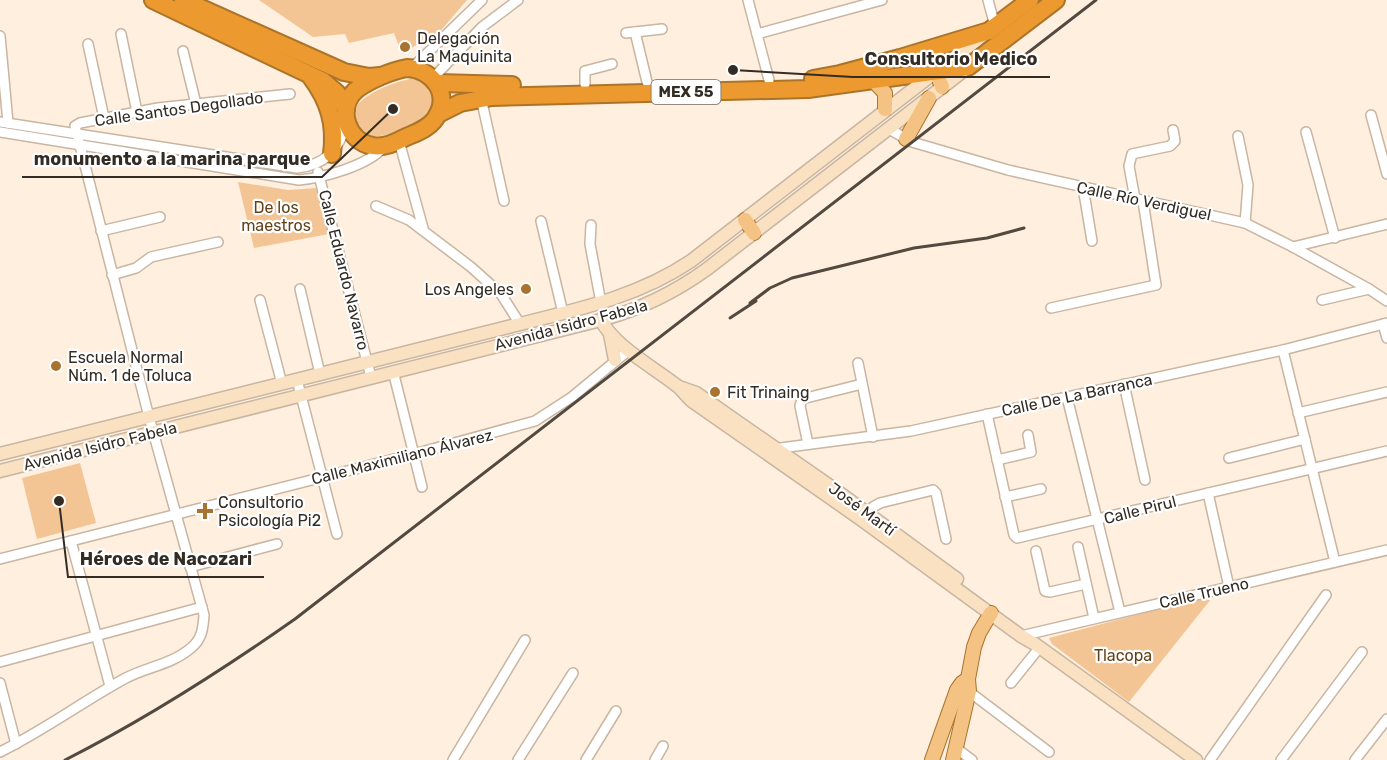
<svg xmlns="http://www.w3.org/2000/svg" width="1387" height="760" viewBox="0 0 1387 760" font-family="Rubik,sans-serif">
  <rect width="100%" height="100%" fill="#ffefdf"/>
  <g fill="#f3c594">
    <path d="M 259,0 L 467,0 L 437,35 L 435,33 L 402,54 L 394,33 L 349,43 L 345,34 L 313,37 Z"/>
    <path d="M 413,78 C 420,79 428,82 431,89 C 441,112 411,130 391,134 C 384,135 376,138 369,136 C 355,133 349,113 359,103 C 374,89 393,83 413,78 Z"/>
    <path d="M 238,182 L 288,190 L 316,188 L 329,234 L 254,248 Z"/>
    <path d="M 80,463 L 96,523 L 37,539 L 22,478 Z"/>
    <path d="M 1215,594 L 1129,702 L 1052,644 L 1049,638 Z"/>
  </g>
  <g fill="none" stroke-linecap="round" stroke-linejoin="round">
    <g stroke="#c8b5a2" stroke-width="12">
      <g id="street">
        <path d="M 748,0 L 769,80"/>
        <path d="M 988,0 L 995,26"/>
        <path d="M 635,32 L 647,82"/>
        <path d="M 626,33 L 662,29"/>
        <path d="M 121,34 L 137,112"/>
        <path d="M 757,34 L 882,0"/>
        <path d="M 0,36 L 8,123"/>
        <path d="M 88,44 L 104,118"/>
        <path d="M 183,51 L 196,104"/>
        <path d="M 412,68 L 482,0"/>
        <path d="M 433,78 L 482,27 L 518,0"/>
        <path d="M 585,84 L 585,71 L 612,64"/>
        <path d="M 481,98 L 504,201"/>
        <path d="M 1371,115 L 1387,174"/>
        <path d="M 0,122 L 297,168 C 325,165 339,150 346,124"/>
        <path d="M 889,129 L 912,142 L 1008,170 L 1245,223 L 1293,247 L 1369,289 L 1387,301"/>
        <path d="M 0,132 L 299,180 C 323,178 367,166 384,147"/>
        <path d="M 1306,132 L 1335,238"/>
        <path d="M 1238,136 L 1248,185 L 1245,223"/>
        <path d="M 399,141 L 423,228"/>
        <path d="M 318,172 L 371,377"/>
        <path d="M 1083,187 L 1092,241"/>
        <path d="M 1135,199 L 1129,166 L 1132,154 L 1170,146 L 1175,141 L 1173,130"/>
        <path d="M 376,206 L 409,220 L 471,267 L 501,294 L 520,324"/>
        <path d="M 541,221 L 563,313"/>
        <path d="M 591,225 L 590,244 L 601,303"/>
        <path d="M 101,231 L 160,217"/>
        <path d="M 1293,247 L 1387,224"/>
        <path d="M 112,275 L 136,268 L 151,257 L 218,242"/>
        <path d="M 300,289 L 320,374"/>
        <path d="M 260,300 L 282,384"/>
        <path d="M 1322,300 L 1369,289"/>
        <path d="M 1051,308 L 1156,285 L 1143,201"/>
        <path d="M 1383,324 L 1387,338"/>
        <path d="M 1283,350 L 1335,562"/>
        <path d="M 858,363 L 873,437"/>
        <path d="M 393,371 L 422,487"/>
        <path d="M 297,380 L 337,534"/>
        <path d="M 1124,384 L 1145,480"/>
        <path d="M 1067,397 L 1120,612"/>
        <path d="M 1298,413 L 1387,392"/>
        <path d="M 987,414 L 1014,535 L 1017,538 L 1387,451"/>
        <path d="M 808,444 L 800,406 L 802,399 L 862,384"/>
        <path d="M 773,449 L 911,431 L 1283,350 L 1387,323"/>
        <path d="M 1229,458 L 1305,439"/>
        <path d="M 997,460 L 1031,452 L 1028,435"/>
        <path d="M 1208,493 L 1229,587"/>
        <path d="M 1005,497 L 1041,489"/>
        <path d="M 865,516 L 873,507 L 880,503 L 933,490 L 936,493 L 946,539"/>
        <path d="M 71,541 L 110,686"/>
        <path d="M 1078,547 L 1094,618"/>
        <path d="M 1036,551 L 1045,591 L 1050,592 L 1086,584"/>
        <path d="M 0,559 L 414,454 L 535,421 L 572,397 L 629,350"/>
        <path d="M 190,567 L 277,544"/>
        <path d="M 1021,636 L 1387,550"/>
        <path d="M 0,662 L 202,607"/>
        <path d="M 0,683 L 16,744"/>
        <path d="M 1011,683 L 1040,647"/>
        <path d="M 967,690 L 1049,752"/>
        <path d="M 956,748 L 972,760"/>
        <path d="M 0,752 C 43,731 82,702 124,679 C 146,667 171,665 191,648 C 202,639 203,629 204,615 L 149,417 L 75,126 L 80,123 L 158,108 L 290,94"/>
        <path d="M 453,760 L 525,640"/>
        <path d="M 518,760 L 573,673"/>
        <path d="M 586,760 L 616,711"/>
        <path d="M 655,760 L 663,746"/>
        <path d="M 1210,760 L 1326,595"/>
        <path d="M 1281,760 L 1362,652"/>
        <path d="M 1355,760 L 1387,719"/>
      </g>
    </g>
    <g stroke="#c8b5a2" stroke-width="15">
      <g id="secondary">
        <path d="M 601,320 C 614,346 653,367 676,385 C 682,389 686,396 692,401 L 862,520 L 1021,636 L 1035,644 L 1196,760"/>
        <path d="M 610,334 L 615,360"/>
        <path d="M 679,387 L 696,393 L 837,491 L 957,579"/>
        <path d="M 0,454 L 520,324 C 580,309 639,296 691,261 L 982,36"/>
        <path d="M 0,471 L 601,320 C 641,309 674,293 707,269 L 967,68"/>
      </g>
    </g>
    <g stroke="#ab742b" stroke-width="16">
      <g id="primary">
        <path d="M 902,58 C 926,60 934,63 942,87"/>
        <path d="M 874,81 L 885,93 L 885,109"/>
        <path d="M 906,139 L 929,98"/>
        <path d="M 745,220 L 754,233"/>
        <path d="M 932,760 L 957,690 L 962,683 L 968,679"/>
        <path d="M 953,760 L 969,691 L 968,679 L 974,647 L 979,633 L 991,613"/>
      </g>
    </g>
    <g stroke="#ab742b" stroke-width="20">
      <g id="highway">
        <path d="M 153,0 L 323,81 L 337,93 L 346,109"/>
        <path d="M 183,0 L 344,72 L 369,77 L 380,76"/>
        <path d="M 407,68 C 433,69 452,95 435,119 C 428,129 415,133 404,138 C 395,143 384,148 373,146 C 347,142 336,108 356,90 C 369,80 391,71 407,68 Z"/>
        <path d="M 311,77 C 329,101 336,124 332,154"/>
        <path d="M 813,79 L 840,74 L 900,58 L 989,31 L 1030,0"/>
        <path d="M 438,83 L 512,85"/>
        <path d="M 438,114 L 460,103 L 492,97 L 808,89 L 968,67 L 1056,0"/>
      </g>
    </g>
    <use href="#street" stroke="#fff" stroke-width="9"/>
    <use href="#secondary" stroke="#f9e1c1" stroke-width="12"/>
    <use href="#primary" stroke="#f4c282" stroke-width="14"/>
    <use href="#highway" stroke="#ec9a2f" stroke-width="16"/>
    <g stroke="#524a40" stroke-width="3">
      <path d="M 750,303 L 770,288 L 792,278 L 914,248 L 987,238 L 1024,228"/>
      <path d="M 730,318 L 756,301"/>
      <path d="M 65,760 C 146,719 221,671 295,619 L 1096,0"/>
    </g>
  </g>
  <g fill="#a9722e" stroke="#fff" stroke-width="2">
    <circle cx="405" cy="47" r="6"/>
    <circle cx="526" cy="289" r="6"/>
    <circle cx="56" cy="366" r="6"/>
    <circle cx="715" cy="392" r="6"/>
    <path d="M202 502h6v6h6v6h-6v6h-6v-6h-6v-6h6z"/>
  </g>
  <g text-anchor="middle" dominant-baseline="central" stroke-width="4.5" stroke-linejoin="round" paint-order="stroke">
    <rect fill="#fff" stroke="#706b66" stroke-width="1.5" x="651.5" y="80" width="69" height="24" rx="4.5"/>
    <g font-size="15" font-weight="bold" fill="#332c24">
      <text x="686" y="92">MEX 55</text>
    </g>
    <g font-size="16" fill="#332c24" stroke="#fff" text-anchor="start">
      <text x="417" y="38">Delegación<tspan x="417" dy="18">La Maquinita</tspan></text>
      <text x="514" y="289" text-anchor="end">Los Angeles</text>
      <text x="68" y="357">Escuela Normal<tspan x="68" dy="18">Núm. 1 de Toluca</tspan></text>
      <text x="727" y="392">Fit Trinaing</text>
      <text x="218" y="502">Consultorio<tspan x="218" dy="18">Psicología Pi2</tspan></text>
    </g>
    <g font-size="16" fill="#332c24" stroke="#fff">
      <text transform="translate(179 109) rotate(-8)">Calle Santos Degollado</text>
      <text transform="translate(1144 201) rotate(12)">Calle Río Verdiguel</text>
      <text transform="translate(344 270) rotate(76)">Calle Eduardo Navarro</text>
      <text transform="translate(571 325) rotate(-15)">Avenida Isidro Fabela</text>
      <text transform="translate(1077 395) rotate(-12)">Calle De La Barranca</text>
      <text transform="translate(100 446) rotate(-14)">Avenida Isidro Fabela</text>
      <text transform="translate(402 457) rotate(-14)">Calle Maximiliano Álvarez</text>
      <text transform="translate(862 509) rotate(36)">José Martí</text>
      <text transform="translate(1140 510) rotate(-14)">Calle Pirul</text>
      <text transform="translate(1204 593) rotate(-13)">Calle Trueno</text>
    </g>
    <g font-size="16" fill="#644218" stroke="#fff">
      <text x="276" y="207">De los<tspan x="276" dy="18">maestros</tspan></text>
      <text x="1123" y="655">Tlacopa</text>
    </g>
  </g>
  <path fill="none" stroke="#332c24" stroke-width="2" d="M733 70L853 77H1050M393 109L322 177H22M59 501L68 577H264"/>
  <g fill="#332c24" stroke="#fff" stroke-width="2">
    <circle cx="733" cy="70" r="6"/>
    <circle cx="393" cy="109" r="6"/>
    <circle cx="59" cy="501" r="6"/>
  </g>
  <g font-size="18" text-anchor="middle" font-weight="bold" fill="#332c24" stroke="#fff" stroke-width="4.5" stroke-linejoin="round" paint-order="stroke">
    <text x="951" y="65">Consultorio Medico</text>
    <text x="172" y="165">monumento a la marina parque</text>
    <text x="166" y="565">Héroes de Nacozari</text>
  </g>
</svg>
